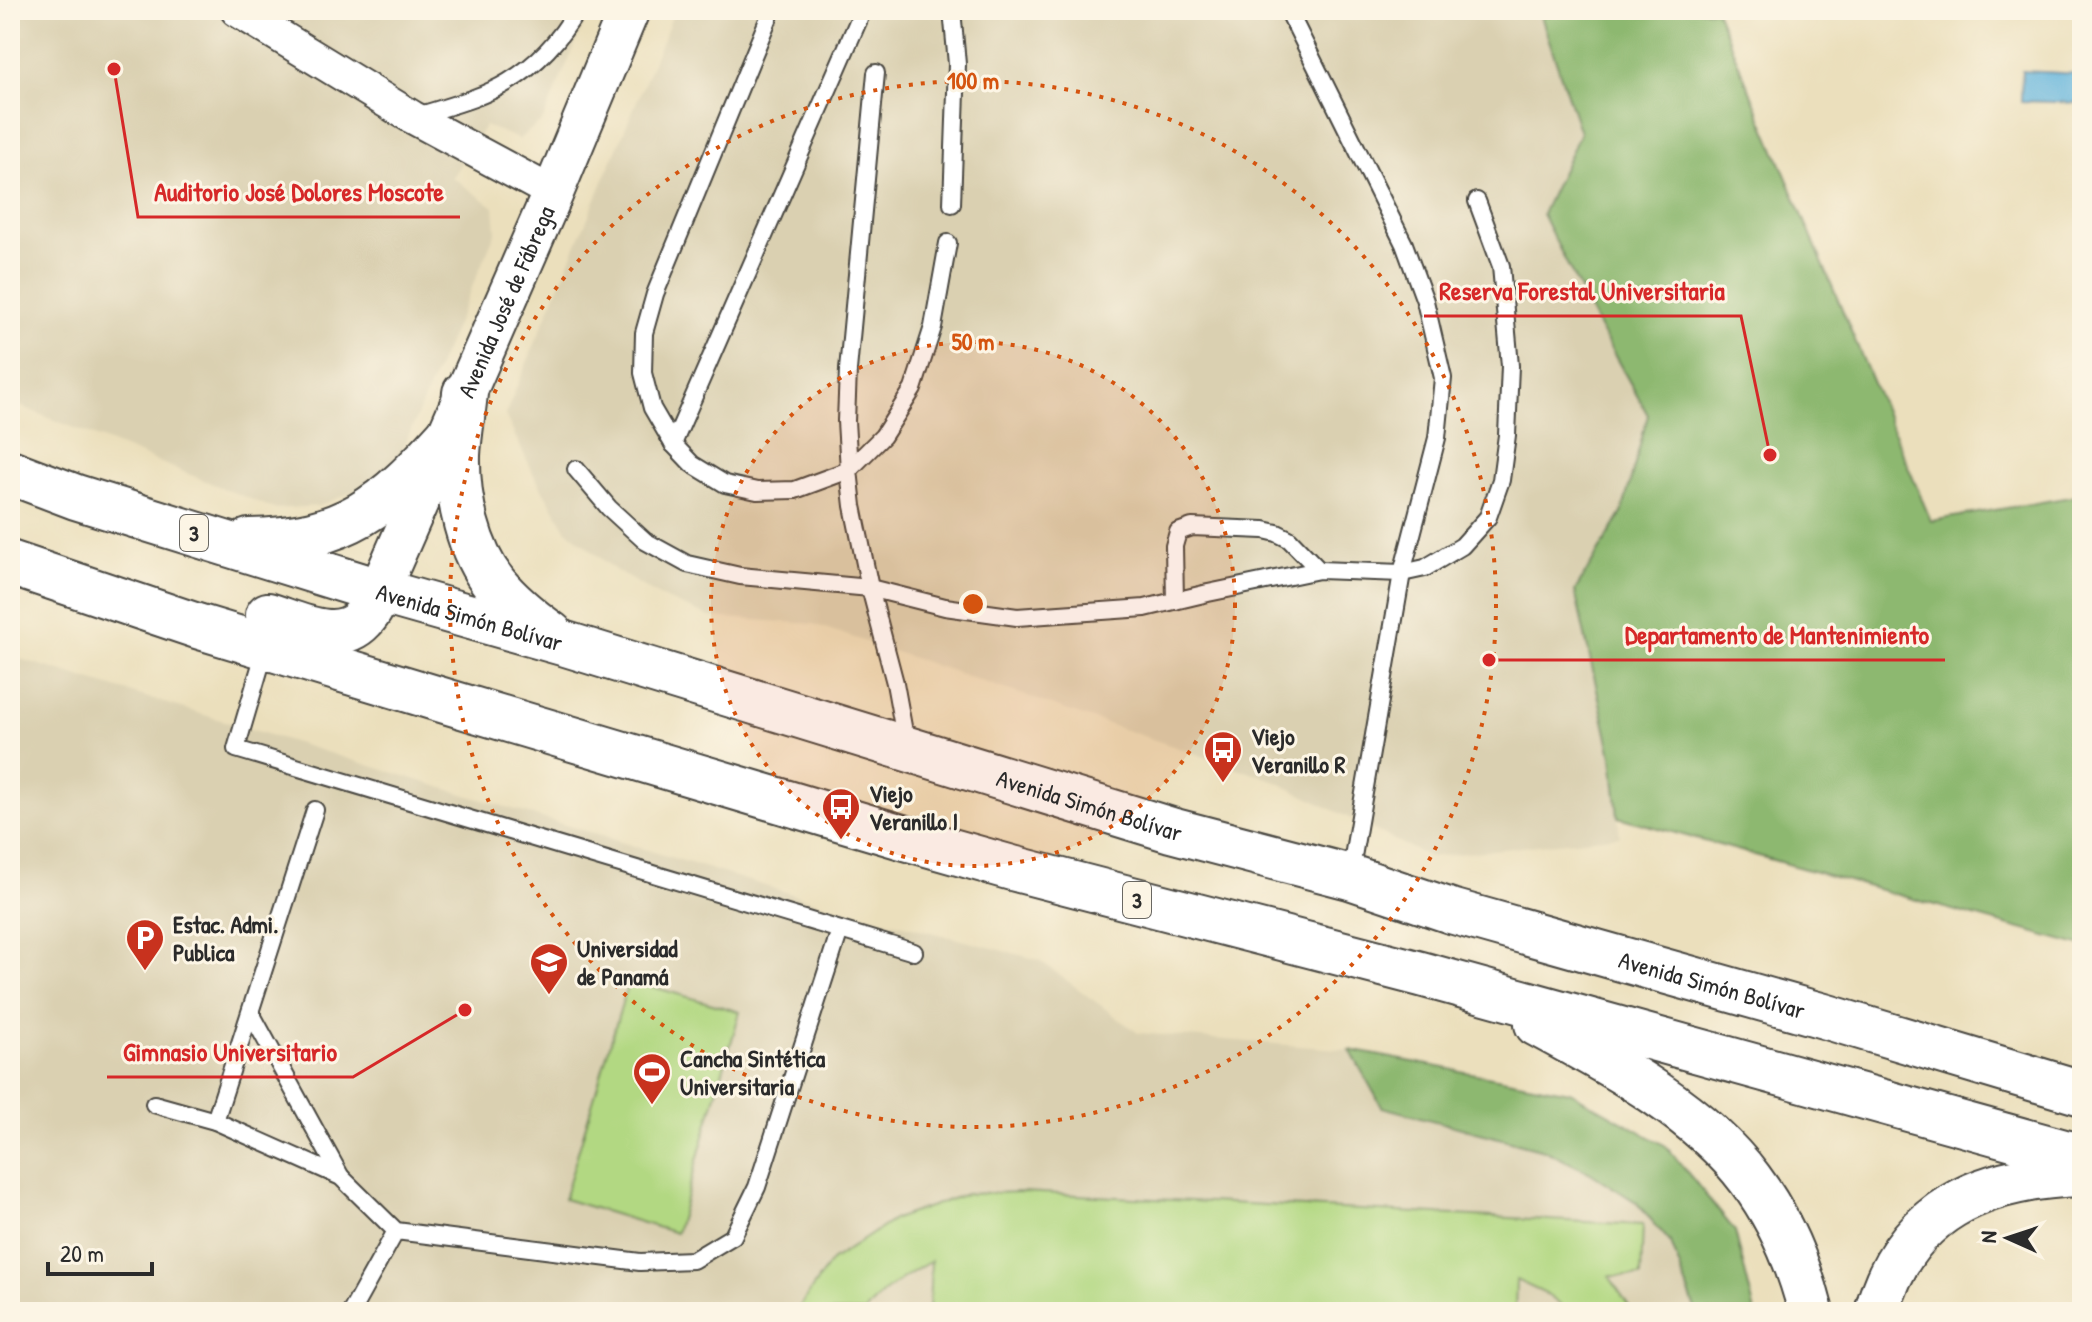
<svg xmlns="http://www.w3.org/2000/svg" width="2092" height="1322" viewBox="0 0 2092 1322" font-family="'Patrick Hand',sans-serif">
  <rect width="100%" height="100%" fill="#fcf5e5"/>
  <filter id="ink" filterUnits="userSpaceOnUse"><feTurbulence type="fractalNoise" baseFrequency=".0125" numOctaves="2"/><feDisplacementMap in="SourceGraphic" scale="16" xChannelSelector="R" yChannelSelector="G"/><feConvolveMatrix kernelMatrix="1 2 1 2 8 2 1 2 1" color-interpolation-filters="sRGB"/></filter>
  <filter id="wash" filterUnits="userSpaceOnUse"><feTurbulence type="fractalNoise" baseFrequency=".006" numOctaves="4" result="noise"/><feDisplacementMap in="SourceGraphic" scale="32" xChannelSelector="R" yChannelSelector="G"/><feGaussianBlur stdDeviation="1.8" result="paint"/><feColorMatrix in="noise" values="0 0 0 0 0 0 0 0 0 0 0 0 0 0 0 0 0 1.4 0 .05"/><feComposite in="paint" operator="in"/></filter>
  <g filter="url(#wash)">
    <rect width="100%" height="100%" fill="#ebdfbc"/>
    <g fill="#dad0b1">
      <path d="M 10,10 L 590,10 L 543,120 L 519,139 L 485,126 L 452,177 L 494,207 L 496,231 L 401,453 L 359,489 L 319,506 L 275,509 L 10,402 Z"/>
      <path d="M 675,10 L 1539,10 L 1580,133 L 1542,214 L 1597,324 L 1648,415 L 1622,513 L 1575,591 L 1612,756 L 1620,836 L 1429,857 L 1270,779 L 813,624 L 710,617 L 659,596 L 615,570 L 566,529 L 534,475 L 505,415 Z"/>
      <path d="M 14,657 L 834,907 L 1039,960 L 1138,1033 L 1350,1050 L 1383,1107 L 1544,1150 L 1589,1172 L 1636,1202 L 1671,1243 L 1696,1312 L 10,1312 L 10,669 Z"/>
    </g>
    <g fill="#b2d882" stroke="#6e8256" stroke-width="2">
      <path d="M 629,980 L 740,1012 L 676,1233 L 564,1199 Z"/>
      <path d="M 1022,1192 L 1643,1225 L 1641,1276 L 1609,1276 L 1633,1312 L 1570,1312 L 1546,1294 L 1516,1280 L 1515,1312 L 929,1312 L 931,1261 C 907,1275 882,1290 865,1312 L 796,1312 L 831,1261 L 895,1219 L 966,1194 Z"/>
    </g>
    <g fill="#8db870" stroke="#5c724e" stroke-width="2">
      <path d="M 1539,10 L 1716,10 L 1931,521 L 2082,495 L 2082,946 L 1618,817 L 1612,756 L 1575,591 L 1622,513 L 1648,415 L 1597,324 L 1542,214 L 1580,133 Z"/>
      <path d="M 1350,1050 L 1570,1092 L 1666,1146 L 1735,1231 L 1755,1312 L 1696,1312 L 1671,1243 L 1636,1202 L 1589,1172 L 1544,1150 L 1382,1107 Z"/>
    </g>
    <path fill="#61b4dd" stroke="#467084" stroke-width="2" d="M 2022,71 L 2082,74 L 2082,103 L 2021,101 Z"/>
  </g>
  <g filter="url(#ink)">
    <g fill="none" stroke-linecap="round" stroke-linejoin="round">
      <g stroke="#484641" stroke-width="20">
        <g id="service">
          <path d="M 772,10 L 655,294 L 644,333 L 643,373 L 652,408 L 673,444 L 692,464 L 725,484 L 757,491 L 795,490 L 849,470 L 883,436 L 913,389 L 933,327 L 948,243"/>
          <path d="M 1288,10 L 1404,244 L 1425,301 L 1443,378 L 1437,438 L 1402,573 L 1350,874"/>
          <path d="M 876,73 L 848,370 L 846,421 L 849,470 L 853,506 L 870,588 L 895,683 L 906,743"/>
          <path d="M 414,117 C 445,107 480,99 508,82 C 537,65 561,38 577,10"/>
          <path d="M 952,204 L 957,64 L 952,10"/>
          <path d="M 673,444 L 863,10"/>
          <path d="M 576,469 L 609,508 L 645,541 L 687,564 L 740,576 L 870,588 L 945,607 L 1017,617 L 1145,608 L 1208,593 L 1319,570 L 1402,573 L 1425,568 L 1462,546 L 1488,517 L 1501,480 L 1507,435 L 1510,366 L 1501,266 L 1477,201"/>
          <path d="M 1175,601 L 1174,546 L 1178,532 L 1192,527 L 1264,530 L 1277,533 L 1289,539 L 1319,570"/>
          <path d="M 266,647 L 236,749 L 914,952"/>
          <path d="M 251,1013 L 341,1177"/>
          <path d="M 154,1104 L 215,1121 L 341,1177 L 396,1231 L 640,1262 L 693,1260 L 733,1236 L 757,1187 L 840,930"/>
          <path d="M 215,1121 L 315,810"/>
          <path d="M 351,1312 L 396,1231"/>
        </g>
      </g>
      <g stroke="#484641" stroke-width="36">
        <path id="minor" d="M 237,10 L 412,117 L 553,193"/>
      </g>
      <g stroke="#484641" stroke-width="44">
        <g id="tertiary">
          <path id="s1" d="M 379,591 L 553,193 L 629,10"/>
        </g>
      </g>
      <g stroke="#484641" stroke-width="48">
        <g id="primary">
          <path d="M 465,393 C 463,414 459,435 458,455 C 457,499 468,550 495,584 C 511,604 530,619 551,634"/>
          <path id="s2" d="M 10,472 L 76,497 L 379,591 L 566,644 L 1171,830 L 1350,877 L 1451,911 L 1824,1016 L 2082,1093"/>
          <path d="M 249,541 C 345,540 385,506 447,437"/>
          <path d="M 10,563 L 197,626 L 452,703 L 902,837 L 1012,868 L 1421,974 L 2082,1157"/>
          <path d="M 268,615 C 297,624 338,646 363,619 C 371,611 375,601 379,591"/>
          <path d="M 1537,1024 C 1611,1064 1699,1110 1750,1179 C 1780,1219 1799,1264 1811,1312"/>
          <path d="M 1877,1312 C 1904,1209 1984,1177 2082,1174"/>
        </g>
      </g>
      <use href="#service" stroke="#fff" stroke-width="16"/>
      <use href="#minor" stroke="#fff" stroke-width="32"/>
      <use href="#tertiary" stroke="#fff" stroke-width="40"/>
      <use href="#primary" stroke="#fff" stroke-width="44"/>
    </g>
  </g>
  <circle cx="973" cy="604" r="262" fill="#d5540f" fill-opacity=".12"/>
  <g fill="none" stroke="#d5540f" stroke-width="4" stroke-dasharray="4 8">
    <circle cx="973" cy="604" r="262"/>
    <circle cx="973" cy="604" r="523"/>
  </g>
  <defs>
    <g id="bus-pin" transform="scale(2)"><path d="M0 17L-7.5 6A9.5 9.5 0 1 1 7.5 6Z" fill="#c8321e" stroke="#fcf5e5"/><path d="M-5-6H5V4H4V6H2V4H-2V6H-4V4H-5ZM-3.5-4V0h7V-4ZM-3.5 1.2v1.5H-2V1.2ZM2 1.2v1.5H3.5V1.2Z" fill="#fff"/></g>
    <g id="parking-pin" transform="scale(2)"><path d="M0 17L-7.5 6A9.5 9.5 0 1 1 7.5 6Z" fill="#c8321e" stroke="#fcf5e5"/><path d="M-3.5-5.5H1a3.5 3.5 0 0 1 0 7H-1V5.5H-3.5ZM-1-3.4V-.6H.8a1.4 1.4 0 0 0 0-2.8Z" fill="#fff"/></g>
    <g id="university-pin" transform="scale(2)"><path d="M0 17L-7.5 6A9.5 9.5 0 1 1 7.5 6Z" fill="#c8321e" stroke="#fcf5e5"/><path d="M0-5L7-2L0 1L-7-2ZM-4 1L0 2.5L4 1V4Q0 6-4 4Z" fill="#fff"/></g>
    <g id="stadium-pin" transform="scale(2)"><path d="M0 17L-7.5 6A9.5 9.5 0 1 1 7.5 6Z" fill="#c8321e" stroke="#fcf5e5"/><path d="M0-5a6.5 5 0 1 0 0 10a6.5 5 0 1 0 0-10ZM-3.5-1.8h7v3.6h-7Z" fill="#fff"/></g>
  </defs>
  <g fill-rule="evenodd">
    <use href="#bus-pin" x="1223" y="750"/>
    <use href="#bus-pin" x="841" y="807"/>
    <use href="#parking-pin" x="145" y="938"/>
    <use href="#university-pin" x="549" y="962"/>
    <use href="#stadium-pin" x="652" y="1072"/>
  </g>
  <g text-anchor="middle" dominant-baseline="central" stroke-width="6" stroke-linejoin="round" paint-order="stroke">
    <g fill="#fcf5e5" stroke="#6a6863" stroke-width="2">
      <rect x="180" y="515" width="28" height="36" rx="6"/>
      <rect x="1123" y="882" width="28" height="36" rx="6"/>
    </g>
    <g font-size="22" font-weight="bold" fill="#2b2b2b">
      <text x="194" y="533">3</text>
      <text x="1137" y="900">3</text>
    </g>
    <g font-size="24" fill="#2b2b2b" stroke="#fcf5e5">
      <text stroke="none"><textPath href="#s1" startOffset="316">Avenida José de Fábrega</textPath></text>
      <text stroke="none"><textPath href="#s2" startOffset="482">Avenida Simón Bolívar</textPath></text>
      <text stroke="none"><textPath href="#s2" startOffset="1130">Avenida Simón Bolívar</textPath></text>
      <text stroke="none"><textPath href="#s2" startOffset="1778">Avenida Simón Bolívar</textPath></text>
    </g>
    <g font-size="24" font-weight="bold" fill="#2b2b2b" stroke="#fcf5e5" text-anchor="start">
      <text x="1251" y="736">Viejo<tspan x="1251" dy="28">Veranillo R</tspan></text>
      <text x="869" y="793">Viejo<tspan x="869" dy="28">Veranillo I</tspan></text>
      <text x="173" y="924">Estac. Admi.<tspan x="173" dy="28">Publica</tspan></text>
      <text x="577" y="948">Universidad<tspan x="577" dy="28">de Panamá</tspan></text>
      <text x="680" y="1058">Cancha Sintética<tspan x="680" dy="28">Universitaria</tspan></text>
    </g>
  </g>
  <circle cx="973" cy="604" r="12" fill="#d5540f" stroke="#fcf5e5" stroke-width="4"/>
  <g font-size="24" text-anchor="middle" font-weight="bold" fill="#d5540f" stroke="#fcf5e5" stroke-width="6" stroke-linejoin="round" paint-order="stroke">
    <text x="973" y="89">100 m</text>
    <text x="973" y="350">50 m</text>
  </g>
  <path fill="none" stroke="#d62828" stroke-width="3" d="M114 69L138 217H460M1770 455L1741 316H1424M1489 660L1609 660H1945M465 1010L353 1077H107"/>
  <g fill="#d62828" stroke="#fcf5e5" stroke-width="3">
    <circle cx="114" cy="69" r="8"/>
    <circle cx="1770" cy="455" r="8"/>
    <circle cx="1489" cy="660" r="8"/>
    <circle cx="465" cy="1010" r="8"/>
  </g>
  <g font-size="26" text-anchor="middle" font-weight="bold" fill="#d62828" stroke="#fcf5e5" stroke-width="6" stroke-linejoin="round" paint-order="stroke">
    <text x="299" y="201">Auditorio José Dolores Moscote</text>
    <text x="1582" y="300">Reserva Forestal Universitaria</text>
    <text x="1777" y="644">Departamento de Mantenimiento</text>
    <text x="230" y="1061">Gimnasio Universitario</text>
  </g>
  <rect width="2092" height="1322" fill="none" stroke="#fcf5e5" stroke-width="40"/>
  <g transform="translate(2008 1238) rotate(273)" stroke="#fcf5e5" stroke-width="6" paint-order="stroke">
  <path d="M0-6L14 30L0 20L-14 30Z" fill="#2b2b2b"/>
  <text y="-12" font-size="22" font-weight="bold" text-anchor="middle" fill="#2b2b2b">N</text>
  </g>
  <path d="M48 1262v12h104v-12" fill="none" stroke="#2b2b2b" stroke-width="4"/>
  <text x="60" y="1262" font-size="24" fill="#2b2b2b" stroke="#fcf5e5" stroke-width="6" paint-order="stroke">20 m</text>
</svg>
